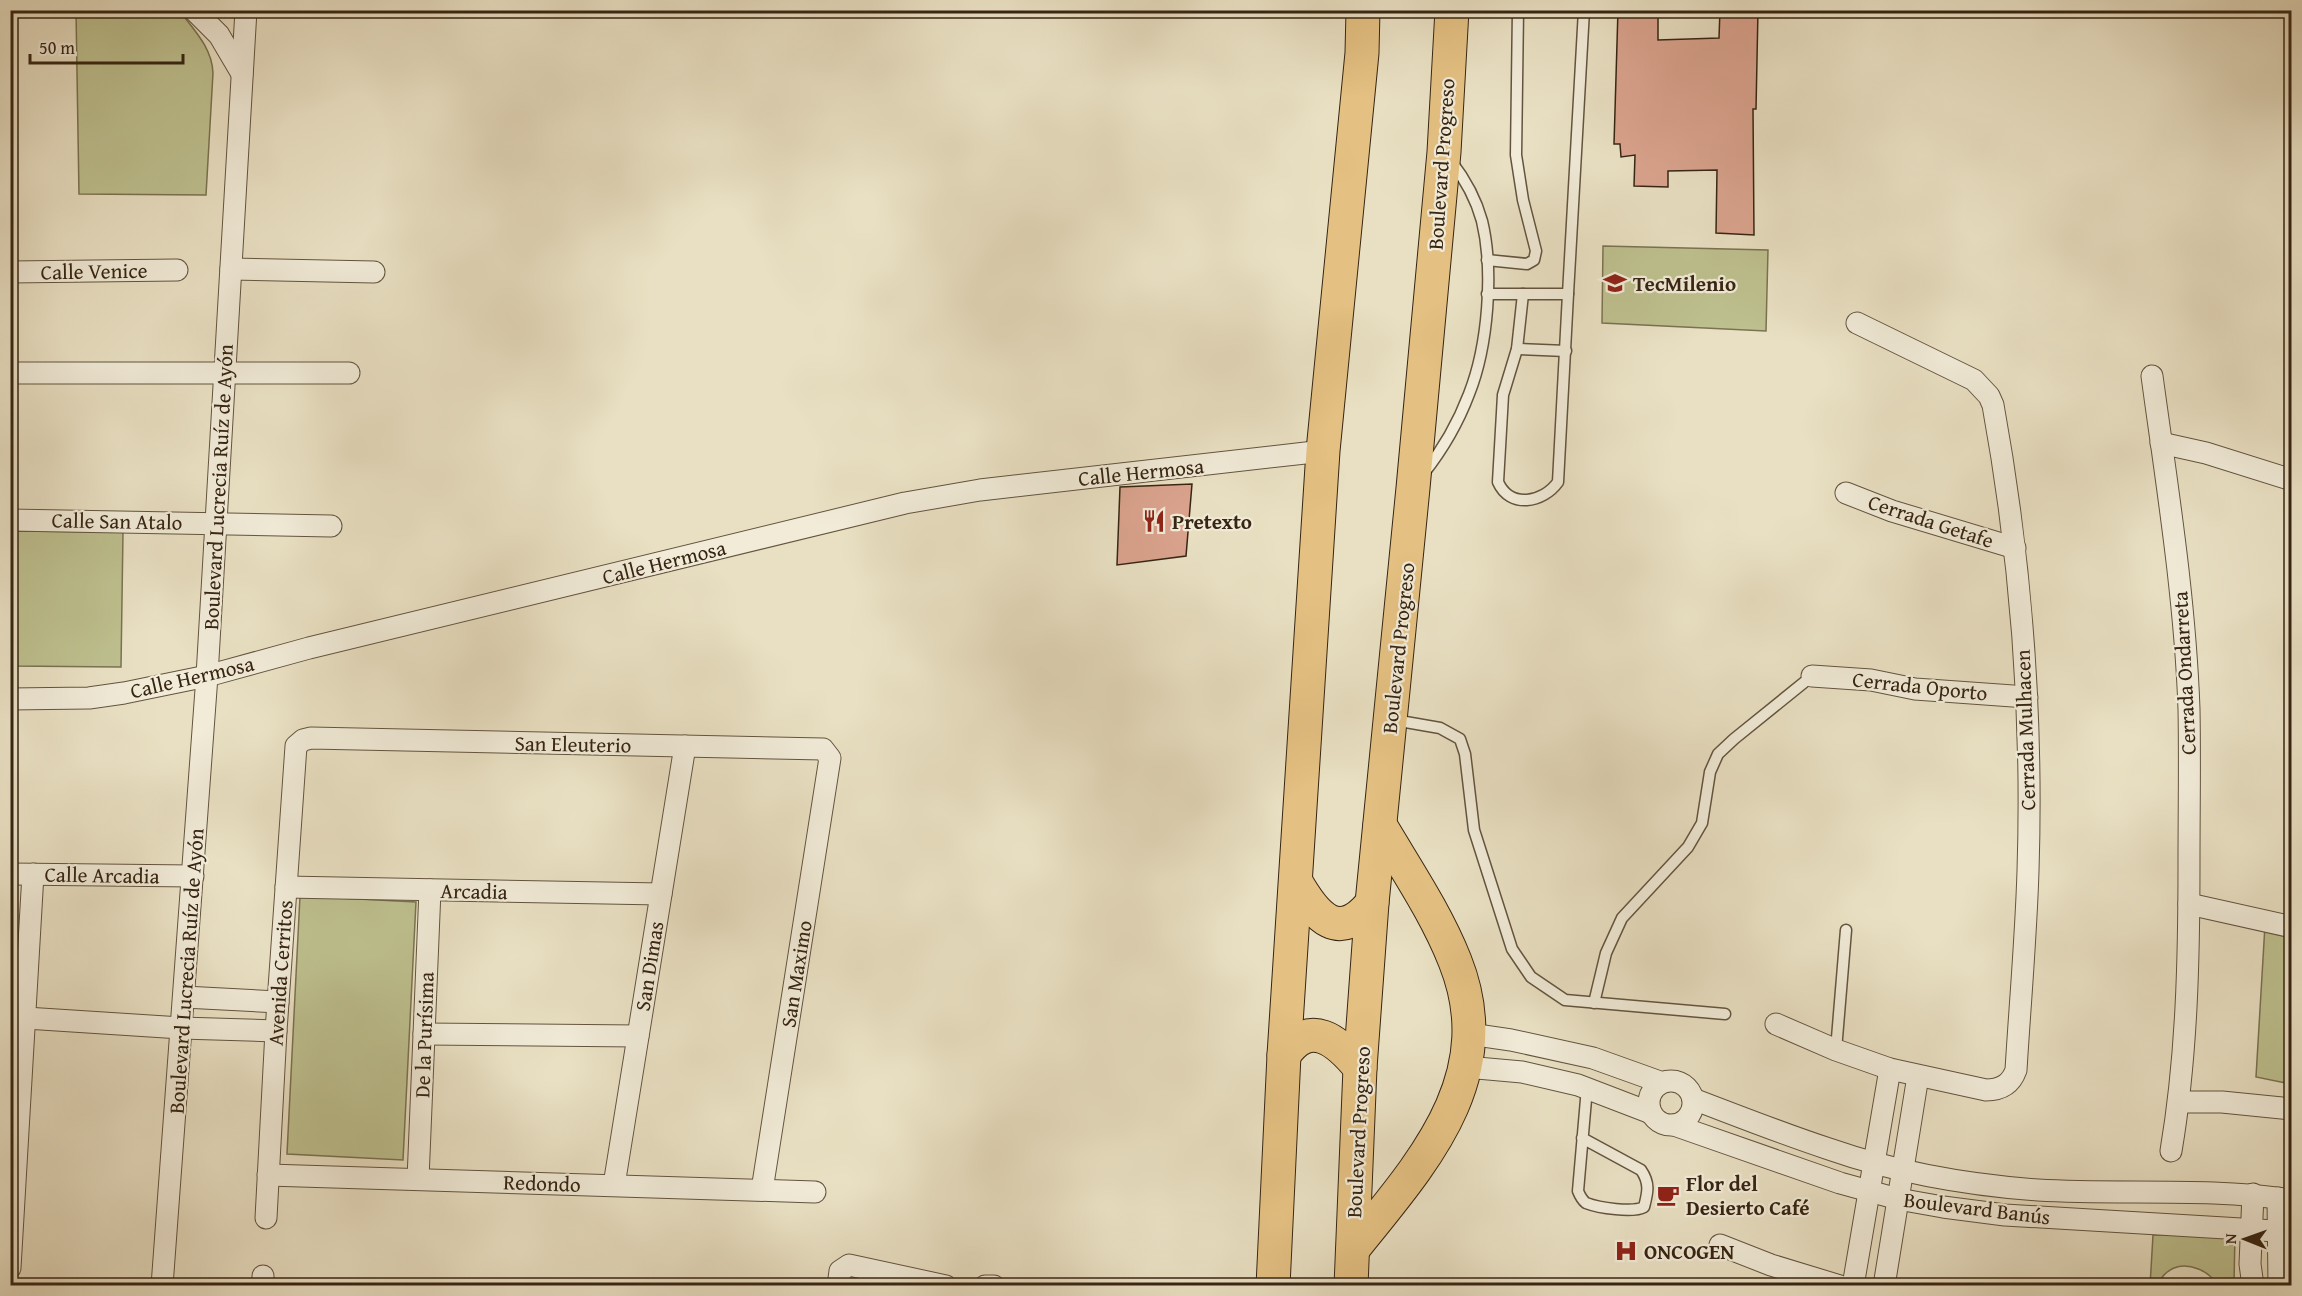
<svg xmlns="http://www.w3.org/2000/svg" width="2302" height="1296" viewBox="0 0 2302 1296" font-family="'Gentium Book Plus',serif">
  <rect width="100%" height="100%" fill="#e9e0c3"/>
  <filter id="stains"><feTurbulence type="fractalNoise" baseFrequency=".00333" numOctaves="4"/><feColorMatrix values="0 0 0 0 .2 0 0 0 0 .09 0 0 0 0 .02 0 0 0 .5 -.17"/></filter>
  <radialGradient id="worn" r=".72"><stop offset=".6" stop-color="#630" stop-opacity="0"/><stop offset="1" stop-color="#630" stop-opacity=".3"/></radialGradient>
  <g fill="#bec08f" stroke="#7a7251" stroke-width="1.5">
    <path d="M 76,11 L 177,11 L 182,14 C 196,32 212,49 213,73 L 206,195 L 79,194 Z"/>
    <path d="M 1603,246 L 1768,250 L 1766,331 L 1602,323 Z"/>
    <path d="M 11,531 L 123,532 L 121,667 L 11,666 Z"/>
    <path d="M 300,896 L 416,902 L 403,1160 L 287,1154 Z"/>
    <path d="M 2265,925 L 2291,931 L 2291,1084 L 2256,1077 Z"/>
    <path d="M 2235,1233 L 2234,1285 L 2216,1285 C 2211,1271 2188,1262 2174,1268 C 2165,1272 2161,1278 2157,1285 L 2150,1286 L 2153,1235 Z"/>
  </g>
  <g fill="#daa38e" stroke="#362513" stroke-width="1.5">
    <path d="M 1618,10 L 1658,10 L 1658,40 L 1719,38 L 1720,10 L 1758,10 L 1756,109 L 1753,109 L 1754,235 L 1716,233 L 1717,170 L 1668,171 L 1668,187 L 1634,186 L 1635,155 L 1621,157 L 1620,144 L 1614,144 Z"/>
    <path d="M 1192,484 L 1186,556 L 1117,565 L 1120,487 Z"/>
  </g>
  <g fill="none" stroke-linecap="round" stroke-linejoin="round">
    <g stroke="#63543f" stroke-width="13">
      <g id="service">
        <path d="M 1487,260 L 1527,264 L 1534,260 L 1536,251 L 1523,200 L 1516,155 L 1518,10"/>
        <path d="M 1487,294 L 1568,294 L 1584,10"/>
        <path d="M 1523,294 L 1517,349 L 1503,395 L 1498,482 C 1510,509 1543,503 1558,482 L 1568,294"/>
        <path d="M 1517,349 L 1566,351"/>
        <path d="M 1424,473 C 1443,449 1458,423 1469,394 C 1488,346 1494,271 1482,221 C 1476,199 1465,179 1451,161"/>
        <path d="M 1394,720 L 1440,728 L 1460,739 L 1465,754 L 1474,830 L 1512,949 L 1531,977 L 1565,1000 L 1725,1014"/>
        <path d="M 1594,1003 L 1606,953 L 1622,918 L 1688,847 L 1702,823 L 1710,772 L 1718,754 L 1734,739 L 1812,676"/>
        <path d="M 1836,1050 L 1846,930"/>
        <path d="M 1582,1138 L 1641,1170 C 1650,1183 1648,1192 1644,1207 C 1633,1213 1599,1208 1586,1203 C 1582,1200 1580,1196 1578,1191 L 1587,1088"/>
      </g>
    </g>
    <g stroke="#63543f" stroke-width="23">
      <g id="minor">
        <path d="M 194,10 L 219,35 L 242,74"/>
        <path d="M 231,269 L 374,272"/>
        <path d="M 10,272 L 177,270"/>
        <path d="M 10,373 L 349,373"/>
        <path d="M 2152,376 C 2167,486 2185,597 2189,709 C 2190,760 2189,811 2189,863 C 2189,959 2187,1056 2171,1151"/>
        <path d="M 2161,443 L 2206,453 L 2292,480"/>
        <path d="M 1846,493 L 1892,511 L 2015,548"/>
        <path d="M 10,520 L 331,526"/>
        <path d="M 1812,676 L 1871,680 L 1915,689 L 2027,697"/>
        <path d="M 10,699 L 89,698 L 124,693 L 207,676 L 309,648 L 905,503 L 980,490 L 1323,451"/>
        <path d="M 10,874 L 193,876"/>
        <path d="M 286,887 L 661,894"/>
        <path d="M 2189,904 L 2292,927"/>
        <path d="M 184,997 L 278,1002"/>
        <path d="M 10,1017 L 181,1028 L 276,1031"/>
        <path d="M 1776,1024 L 1836,1050 L 1890,1069 L 1986,1090 C 2001,1090 2011,1084 2016,1070 C 2020,1004 2026,937 2028,871 C 2033,715 2021,559 1993,405 L 1989,396 L 1974,380 L 1857,323"/>
        <path d="M 424,1034 L 638,1036"/>
        <path d="M 1470,1034 L 1511,1040 L 1593,1058 L 1660,1082"/>
        <path d="M 1466,1067 L 1522,1072 L 1578,1085 L 1651,1113"/>
        <circle cx="1671" cy="1103" r="22"/>
        <path d="M 1693,1099 C 1738,1116 1783,1134 1829,1149 C 1895,1172 1968,1185 2038,1190 C 2123,1195 2207,1187 2292,1200"/>
        <path d="M 2179,1102 L 2222,1102 L 2292,1109"/>
        <path d="M 1674,1125 L 1840,1183 L 1898,1199 L 1943,1207 L 2005,1215 L 2292,1232"/>
        <path d="M 268,1175 L 815,1192"/>
        <path d="M 418,1179 L 430,890"/>
        <path d="M 614,1185 L 685,746"/>
        <path d="M 2278,1198 L 2279,1286"/>
        <path d="M 266,1218 L 276,1031 L 296,746 L 303,740 L 311,738 L 823,749 L 830,758 L 762,1190"/>
        <path d="M 1720,1245 L 1771,1265 L 1840,1286"/>
        <path d="M 10,1268 L 33,874"/>
        <path d="M 162,1286 L 207,676 L 246,10"/>
        <path d="M 263,1286 L 263,1276"/>
        <path d="M 838,1286 L 840,1271 L 849,1265 L 946,1286"/>
        <path d="M 985,1286 L 994,1286"/>
        <path d="M 1853,1286 L 1890,1069"/>
        <path d="M 1884,1286 L 1918,1076"/>
        <path d="M 2253,1286 L 2250,1264 L 2253,1194"/>
      </g>
    </g>
    <g stroke="#362513" stroke-width="35">
      <g id="primary">
        <path d="M 1296,882 C 1316,917 1339,944 1372,903"/>
        <path d="M 1284,1055 C 1310,1017 1338,1041 1360,1068"/>
        <path d="M 1353,1249 C 1421,1164 1502,1078 1455,961 C 1436,913 1406,869 1380,825"/>
        <path d="M 1273,1286 L 1284,1055 L 1323,451 L 1362,53 L 1363,10"/>
        <path d="M 1351,1286 L 1360,1068 L 1372,903 L 1413,488 L 1444,152 L 1452,10"/>
      </g>
    </g>
    <use href="#service" stroke="#f1ebd8" stroke-width="10"/>
    <use href="#minor" stroke="#f1ebd8" stroke-width="21"/>
    <use href="#primary" stroke="#e4c082" stroke-width="33"/>
  </g>
  <defs>
    <g id="university-bare" transform="scale(1.8)"><path d="M0-5L7-2L0 1L-7-2ZM-4 1L0 2.5L4 1V4Q0 6-4 4Z" fill="#8f2418" stroke="#f1ebd8" stroke-width="2.5" paint-order="stroke"/></g>
    <g id="restaurant-bare" transform="scale(1.8)"><path d="M-5-6h1v4h1v-4h1v4h1v-4h1v5L-1.5 .5V6h-2V.5L-5-1ZM5-6V6H3V1.5H1.5Q1.5-4 5-6Z" fill="#8f2418" stroke="#f1ebd8" stroke-width="2.5" paint-order="stroke"/></g>
    <g id="cafe-bare" transform="scale(1.8)"><path d="M-5.5-4.5H6V0H3Q3 3.5 0 3.5H-2.5Q-5.5 3.5-5.5 0ZM3-3.2v2h1.7v-2ZM-6 4.5H4V6H-6Z" fill="#8f2418" stroke="#f1ebd8" stroke-width="2.5" paint-order="stroke"/></g>
    <g id="hospital-bare" transform="scale(1.8)"><path d="M-5-5h3v3.5h4V-5h3V5h-3V1.5h-4V5h-3Z" fill="#8f2418" stroke="#f1ebd8" stroke-width="2.5" paint-order="stroke"/></g>
  </defs>
  <g fill-rule="evenodd">
    <use href="#university-bare" x="1615" y="283"/>
    <use href="#restaurant-bare" x="1154" y="521"/>
    <use href="#cafe-bare" x="1668" y="1195"/>
    <use href="#hospital-bare" x="1626" y="1251"/>
  </g>
  <g text-anchor="middle" dominant-baseline="central" stroke-width="4.5" stroke-linejoin="round" paint-order="stroke">
    <g font-size="21" fill="#362513" stroke="#f1ebd8">
      <text transform="translate(1441 164) rotate(-86)">Boulevard Progreso</text>
      <text transform="translate(94 271) rotate(-1)">Calle Venice</text>
      <text transform="translate(1141 472) rotate(-6)">Calle Hermosa</text>
      <text transform="translate(218 487) rotate(-87)">Boulevard Lucrecia Ruíz de Ayón</text>
      <text transform="translate(117 521) rotate(1)">Calle San Atalo</text>
      <text transform="translate(1931 521) rotate(18)">Cerrada Getafe</text>
      <text transform="translate(664 562) rotate(-14)">Calle Hermosa</text>
      <text transform="translate(1398 648) rotate(-84)">Boulevard Progreso</text>
      <text transform="translate(2184 673) rotate(-93)">Cerrada Ondarreta</text>
      <text transform="translate(192 677) rotate(-13)">Calle Hermosa</text>
      <text transform="translate(1920 686) rotate(6)">Cerrada Oporto</text>
      <text transform="translate(2025 730) rotate(-92)">Cerrada Mulhacen</text>
      <text transform="translate(573 744) rotate(1)">San Eleuterio</text>
      <text transform="translate(102 875) rotate(1)">Calle Arcadia</text>
      <text transform="translate(474 891) rotate(1)">Arcadia</text>
      <text transform="translate(649 966) rotate(-81)">San Dimas</text>
      <text transform="translate(186 971) rotate(-86)">Boulevard Lucrecia Ruíz de Ayón</text>
      <text transform="translate(280 973) rotate(-86)">Avenida Cerritos</text>
      <text transform="translate(796 974) rotate(-81)">San Maximo</text>
      <text transform="translate(424 1035) rotate(-88)">De la Purísima</text>
      <text transform="translate(1358 1132) rotate(-87)">Boulevard Progreso</text>
      <text transform="translate(542 1183) rotate(2)">Redondo</text>
      <text transform="translate(1977 1208) rotate(7)">Boulevard Banús</text>
    </g>
    <g font-size="21" font-weight="bold" fill="#362513" stroke="#f1ebd8" text-anchor="start">
      <text x="1633" y="283">TecMilenio</text>
      <text x="1172" y="521">Pretexto</text>
      <text x="1686" y="1183">Flor del<tspan x="1686" dy="24">Desierto Café</tspan></text>
      <text x="1644" y="1251">ONCOGEN</text>
    </g>
  </g>
  <rect width="2302" height="1296" fill="none" stroke="#e9e0c3" stroke-width="36"/>
  <rect x="12" y="12" width="2278" height="1272" fill="none" stroke="#362513" stroke-width="3"/>
  <rect x="18" y="18" width="2266" height="1260" fill="none" stroke="#362513" stroke-width="1.5"/>
  <g transform="translate(2245 1239) rotate(271)" stroke="#f1ebd8" stroke-width="4.5" paint-order="stroke">
  <path d="M0-4.5L10 22L0 15L-10 22Z" fill="#362513"/>
  <text y="-9" font-size="16" font-weight="bold" text-anchor="middle" fill="#362513">N</text>
  </g>
  <path d="M30 54v9h153v-9" fill="none" stroke="#362513" stroke-width="3"/>
  <text x="39" y="54" font-size="18" fill="#362513" stroke="#f1ebd8" stroke-width="4.5" paint-order="stroke">50 m</text>
  <rect width="100%" height="100%" filter="url(#stains)"/>
  <rect width="100%" height="100%" fill="url(#worn)"/>
</svg>
